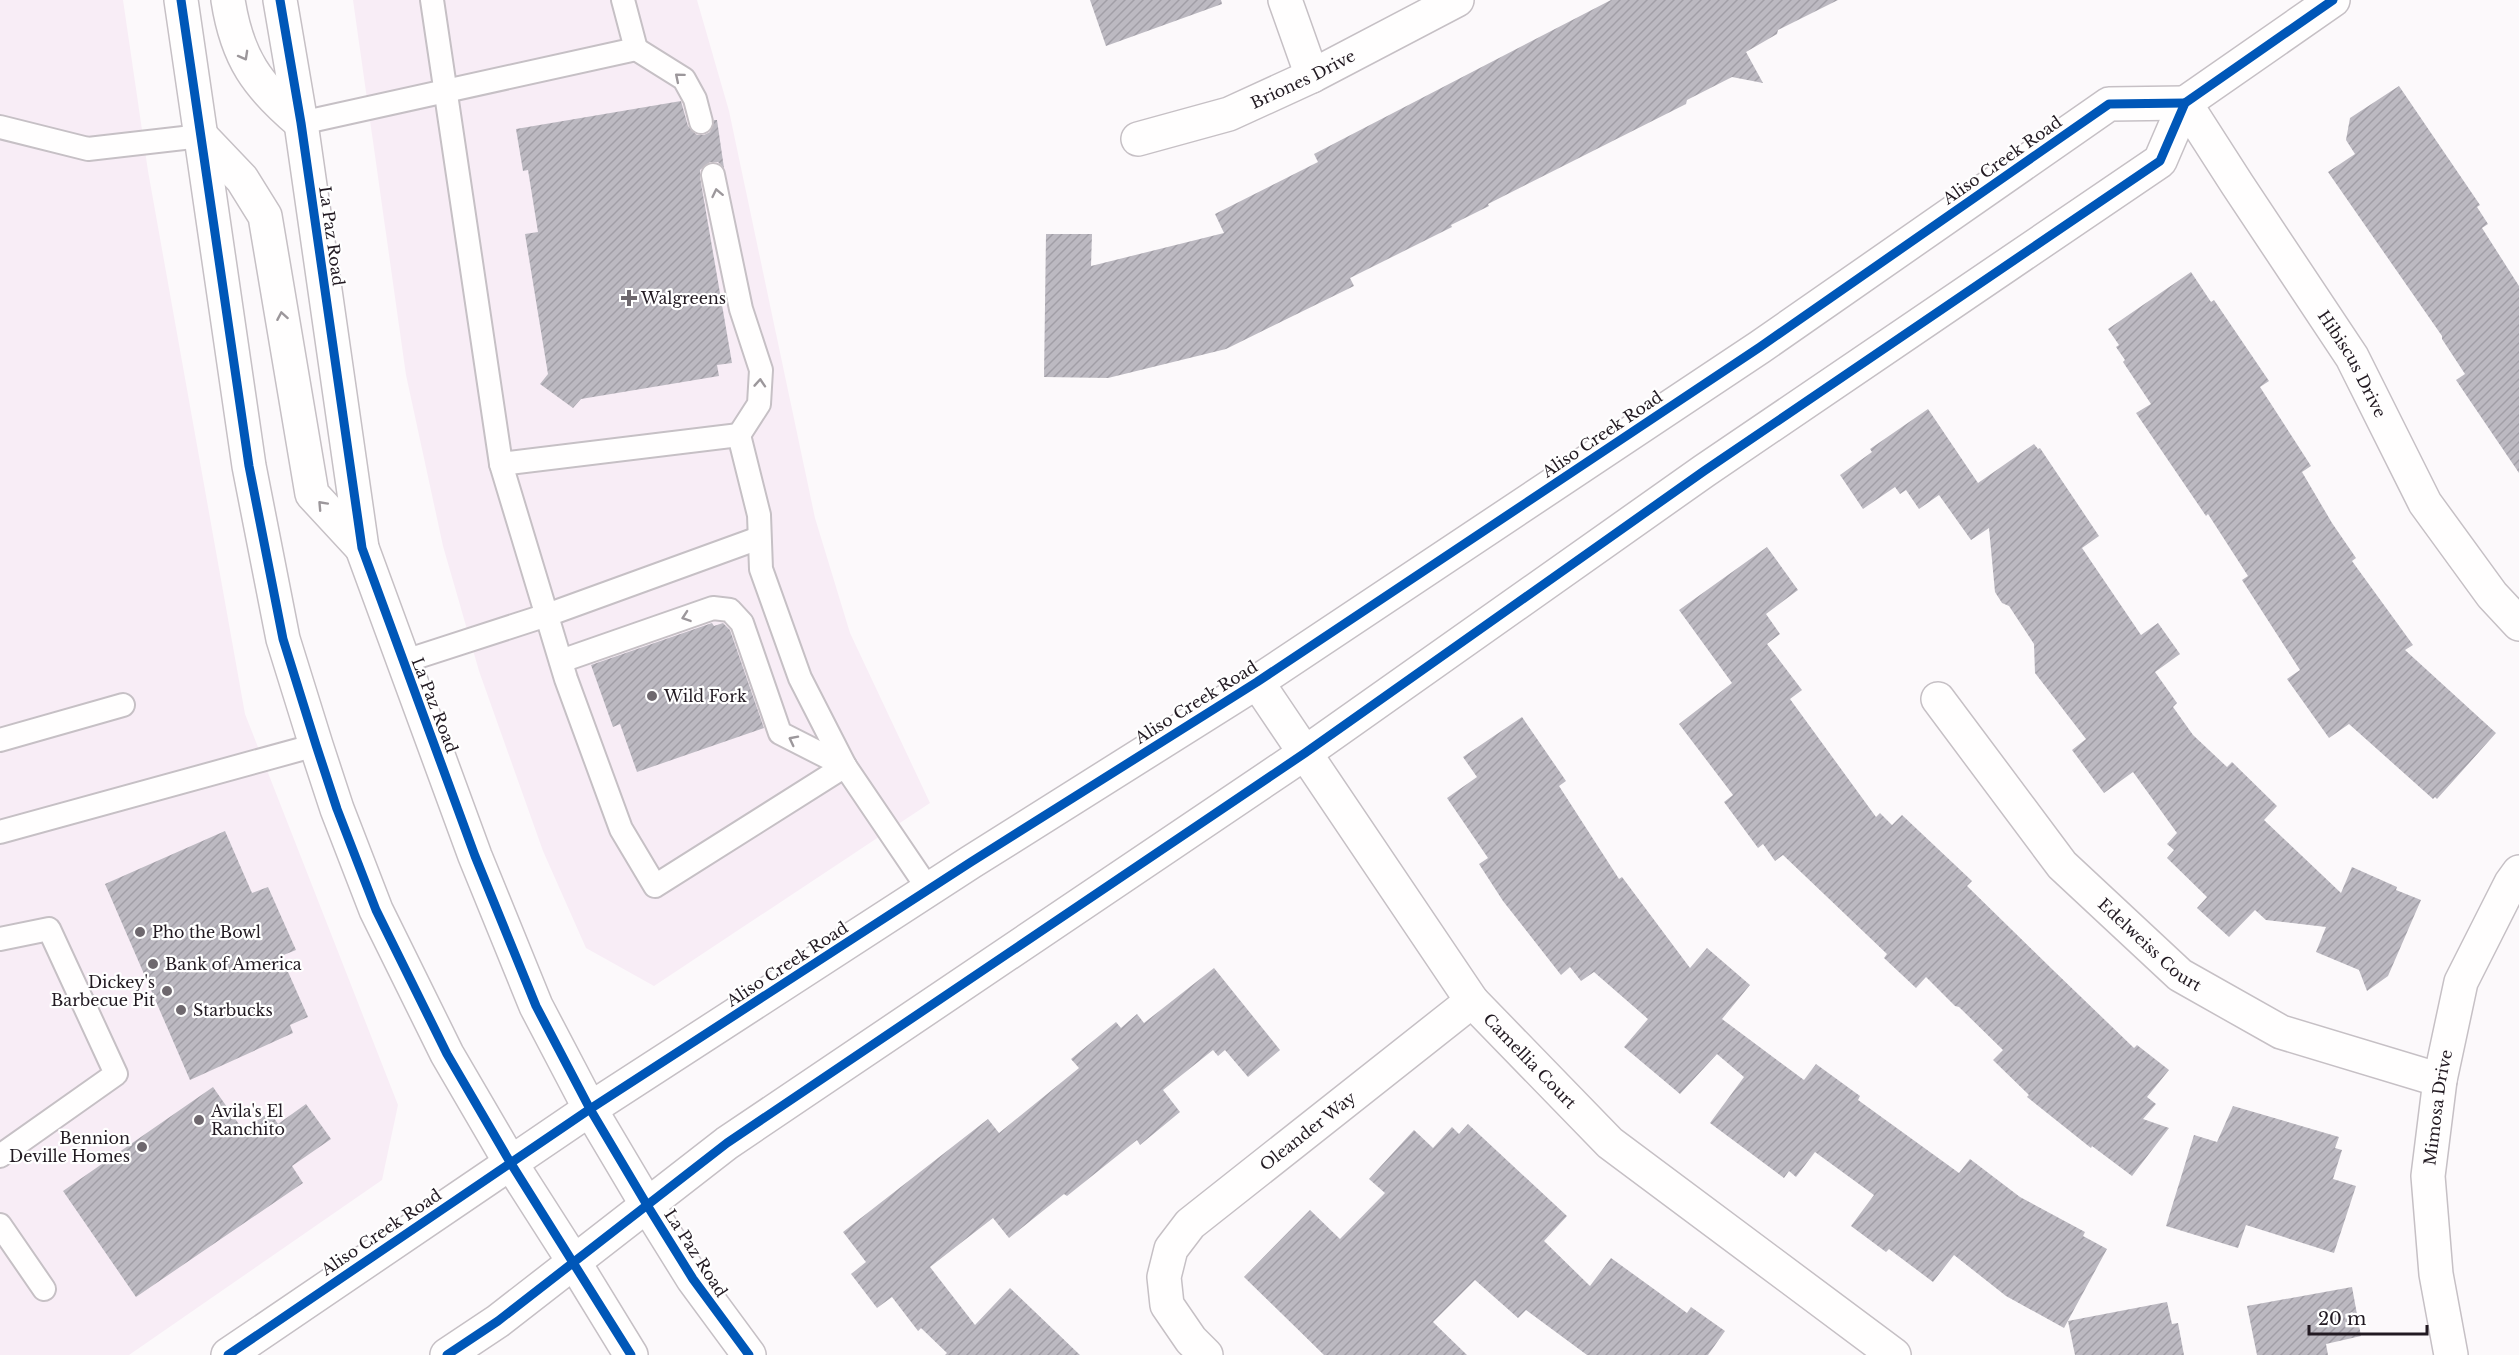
<svg xmlns="http://www.w3.org/2000/svg" width="2519" height="1355" viewBox="0 0 2519 1355" font-family="'Libre Baskerville',serif">
  <defs>
    <pattern id="building-hatch" width="6" height="6" patternUnits="userSpaceOnUse" patternTransform="scale(1.5)"><rect width="6" height="6" fill="#bcb9c1"/><path d="M-1 1l2-2M0 6l6-6M5 7l2-2" fill="none" stroke="#a19ea6"/></pattern>
  </defs>
  <rect width="100%" height="100%" fill="#fcf9fb"/>
  <g fill="#f8edf6">
    <path d="M 0,0 L 123,0 L 148,171 L 245,714 L 398,1105 L 382,1180 L 129,1355 L 0,1355 Z"/>
    <path d="M 353,0 L 697,0 L 729,111 L 815,518 L 850,633 L 930,803 L 654,986 L 586,948 L 543,851 L 479,671 L 443,546 L 406,375 Z"/>
  </g>
  <g fill="url(#building-hatch)">
    <path d="M 1090,0 L 1221,0 L 1222,4 L 1106,46 Z"/>
    <path d="M 1611,0 L 1838,0 L 1778,30 L 1777,34 L 1746,52 L 1763,83 L 1732,77 L 1687,100 L 1686,104 L 1488,204 L 1489,206 L 1451,225 L 1452,227 L 1350,278 L 1354,286 L 1226,349 L 1108,378 L 1044,377 L 1046,234 L 1092,234 L 1091,266 L 1224,233 L 1215,214 L 1318,162 L 1314,154 Z"/>
    <path d="M 2399,86 L 2480,205 L 2477,207 L 2488,224 L 2482,228 L 2519,286 L 2519,473 L 2456,380 L 2465,374 L 2442,339 L 2442,336 L 2328,172 L 2355,154 L 2346,140 L 2350,118 Z"/>
    <path d="M 681,101 L 688,126 L 697,135 L 704,135 L 710,132 L 714,120 L 717,120 L 724,168 L 718,162 L 710,162 L 700,170 L 700,177 L 732,363 L 717,365 L 719,376 L 581,399 L 573,408 L 540,384 L 548,374 L 525,234 L 538,232 L 528,170 L 523,171 L 516,129 Z"/>
    <path d="M 2191,272 L 2211,302 L 2214,300 L 2269,381 L 2260,387 L 2311,466 L 2302,472 L 2332,523 L 2356,558 L 2352,561 L 2413,645 L 2405,650 L 2496,733 L 2437,799 L 2435,797 L 2433,799 L 2349,724 L 2329,738 L 2287,679 L 2300,670 L 2242,580 L 2248,576 L 2208,514 L 2206,516 L 2136,413 L 2151,404 L 2123,362 L 2125,360 L 2116,347 L 2119,345 L 2108,329 Z"/>
    <path d="M 1928,409 L 1978,483 L 2034,444 L 2038,449 L 2040,448 L 2099,536 L 2082,548 L 2141,635 L 2158,623 L 2180,654 L 2155,672 L 2177,703 L 2173,707 L 2193,735 L 2227,767 L 2232,762 L 2277,806 L 2264,820 L 2341,893 L 2352,867 L 2397,887 L 2396,890 L 2421,900 L 2388,976 L 2367,991 L 2359,970 L 2316,952 L 2326,927 L 2266,920 L 2255,910 L 2229,937 L 2197,908 L 2207,897 L 2167,858 L 2174,850 L 2167,844 L 2177,833 L 2133,772 L 2104,793 L 2072,750 L 2086,739 L 2035,673 L 2034,644 L 2009,606 L 2002,603 L 1995,592 L 1989,528 L 1971,540 L 1939,495 L 1919,509 L 1906,490 L 1900,494 L 1895,487 L 1863,509 L 1840,475 L 1872,452 L 1870,449 Z"/>
    <path d="M 1767,547 L 1798,590 L 1766,614 L 1780,634 L 1767,644 L 1802,690 L 1790,699 L 1876,817 L 1880,813 L 1892,825 L 1902,815 L 1972,881 L 1967,886 L 2054,971 L 2134,1048 L 2137,1045 L 2169,1070 L 2147,1097 L 2156,1104 L 2143,1119 L 2169,1128 L 2132,1176 L 2092,1146 L 2091,1148 L 2027,1097 L 2029,1095 L 1993,1060 L 2003,1050 L 1959,1007 L 1955,1006 L 1926,977 L 1916,988 L 1884,958 L 1887,954 L 1783,855 L 1775,861 L 1763,844 L 1758,848 L 1724,802 L 1733,795 L 1679,724 L 1732,683 L 1679,610 Z"/>
    <path d="M 712,623 L 714,626 L 723,623 L 730,630 L 764,728 L 637,772 L 620,724 L 613,727 L 591,665 Z"/>
    <path d="M 1522,717 L 1566,781 L 1559,786 L 1619,879 L 1622,877 L 1690,968 L 1707,948 L 1750,985 L 1722,1019 L 1804,1080 L 1816,1064 L 1860,1096 L 1858,1100 L 1959,1173 L 1970,1159 L 2020,1197 L 2085,1232 L 2083,1236 L 2107,1249 L 2064,1328 L 2006,1296 L 1954,1255 L 1933,1282 L 1889,1249 L 1886,1252 L 1851,1226 L 1874,1195 L 1815,1152 L 1796,1177 L 1789,1171 L 1784,1178 L 1710,1123 L 1744,1077 L 1717,1054 L 1680,1094 L 1624,1047 L 1648,1019 L 1594,972 L 1581,981 L 1570,967 L 1561,975 L 1503,901 L 1479,864 L 1488,858 L 1447,798 L 1477,777 L 1463,757 Z"/>
    <path d="M 225,831 L 252,893 L 268,887 L 296,950 L 281,956 L 308,1017 L 290,1025 L 293,1033 L 190,1080 L 105,884 Z"/>
    <path d="M 1214,968 L 1280,1050 L 1248,1077 L 1225,1050 L 1218,1056 L 1213,1050 L 1163,1090 L 1180,1112 L 1140,1145 L 1137,1140 L 1067,1196 L 1064,1194 L 1009,1238 L 993,1218 L 930,1267 L 975,1325 L 1010,1288 L 1080,1355 L 945,1355 L 947,1353 L 921,1328 L 918,1331 L 892,1297 L 877,1308 L 851,1274 L 866,1262 L 843,1232 L 988,1119 L 999,1133 L 1079,1068 L 1071,1059 L 1116,1022 L 1121,1028 L 1137,1014 L 1144,1023 Z"/>
    <path d="M 213,1087 L 243,1130 L 270,1112 L 278,1124 L 306,1104 L 331,1139 L 292,1166 L 303,1183 L 136,1297 L 63,1191 Z"/>
    <path d="M 2233,1106 L 2339,1137 L 2335,1148 L 2342,1150 L 2333,1179 L 2356,1186 L 2334,1253 L 2246,1225 L 2238,1248 L 2166,1226 L 2194,1135 L 2217,1142 Z"/>
    <path d="M 1468,1124 L 1567,1216 L 1544,1241 L 1590,1286 L 1611,1258 L 1687,1313 L 1691,1307 L 1725,1331 L 1708,1355 L 1587,1355 L 1526,1310 L 1518,1318 L 1475,1280 L 1433,1322 L 1467,1355 L 1324,1355 L 1244,1277 L 1310,1210 L 1340,1239 L 1385,1193 L 1369,1179 L 1414,1130 L 1433,1148 L 1452,1127 L 1459,1134 Z"/>
    <path d="M 2352,1287 L 2361,1336 L 2326,1344 L 2328,1355 L 2257,1355 L 2247,1306 Z"/>
    <path d="M 2167,1302 L 2172,1324 L 2178,1323 L 2184,1355 L 2075,1355 L 2068,1321 Z"/>
  </g>
  <g fill="none" stroke-linecap="round" stroke-linejoin="round">
    <g stroke="#c6c0c5" stroke-width="26">
      <g id="service">
        <path d="M 432,0 L 501,464 L 566,679 L 621,829 L 655,886 L 845,766"/>
        <path d="M 636,49 L 684,79 L 695,99 L 701,122"/>
        <path d="M 301,123 L 636,49 L 623,0"/>
        <path d="M 0,127 L 88,149 L 201,136"/>
        <path d="M 713,175 L 741,309 L 761,370 L 759,404 L 739,435"/>
        <path d="M 501,464 L 739,435 L 759,515 L 761,569 L 800,678 L 845,766 L 929,890"/>
        <path d="M 561,661 L 713,608 L 730,610 L 742,623 L 780,733 L 845,766"/>
        <path d="M 402,662 L 547,615 L 759,538"/>
        <path d="M 0,740 L 123,705"/>
        <path d="M 0,832 L 316,745"/>
        <path d="M 0,939 L 49,929 L 116,1074 L 0,1156"/>
        <path d="M 0,1225 L 44,1289"/>
      </g>
    </g>
    <g stroke="#c6c0c5" stroke-width="36">
      <g id="minor">
        <path d="M 1285,0 L 1312,76"/>
        <path id="s1" d="M 2185,103 L 2237,184 L 2352,357 L 2425,503 L 2492,595 L 2519,624"/>
        <path id="s2" d="M 1138,139 L 1229,114 L 1312,76 L 1457,0"/>
        <path id="s3" d="M 1257,682 L 1472,1001 L 1610,1143 L 1894,1355"/>
        <path id="s4" d="M 1938,699 L 2062,865 L 2180,975 L 2281,1032 L 2440,1080"/>
        <path id="s5" d="M 1206,1355 L 1191,1340 L 1167,1305 L 1164,1277 L 1171,1249 L 1190,1224 L 1472,1001"/>
        <path id="s6" d="M 2451,1355 L 2436,1274 L 2428,1176 L 2440,1080 L 2461,982 L 2511,883 L 2519,872"/>
      </g>
    </g>
    <g stroke="#c6c0c5" stroke-width="36">
      <g id="secondary">
        <path d="M 647,1205 L 693,1279 L 749,1355"/>
        <path d="M 574,1262 L 631,1355"/>
      </g>
    </g>
    <g stroke="#c6c0c5" stroke-width="36">
      <g id="primary">
        <path d="M 181,0 L 249,466 L 283,639 L 316,745 L 337,809 L 376,910 L 447,1054 L 510,1162 L 574,1262"/>
        <path d="M 228,0 C 237,58 257,86 301,123"/>
        <path d="M 280,0 L 301,123 L 362,548 L 475,856 L 536,1006 L 590,1109 L 647,1205"/>
        <path d="M 201,136 L 242,179 L 265,216 L 312,494 L 362,548"/>
        <path d="M 228,1355 L 590,1109 L 971,862 L 1257,682 L 1760,347 L 2109,104 L 2185,103"/>
        <path d="M 447,1355 L 498,1321 L 727,1143 L 1305,753 L 1704,471 L 2160,161 L 2185,103 L 2333,0"/>
      </g>
    </g>
    <use href="#service" stroke="#fffefe" stroke-width="22"/>
    <use href="#minor" stroke="#fffefe" stroke-width="33"/>
    <use href="#secondary" stroke="#fffefe" stroke-width="33"/>
    <use href="#primary" stroke="#fffefe" stroke-width="33"/>
    <g stroke="#fff" stroke-width="13">
      <g id="cycleway">
        <path d="M 181,0 L 249,466 L 283,639 L 316,745 L 337,809 L 376,910 L 447,1054 L 510,1162 L 631,1355"/>
        <path d="M 280,0 L 301,123 L 362,548 L 475,856 L 536,1006 L 590,1109 L 647,1205 L 693,1279 L 749,1355"/>
        <path d="M 228,1355 L 590,1109 L 971,862 L 1257,682 L 1760,347 L 2109,104 L 2185,103"/>
        <path d="M 447,1355 L 498,1321 L 727,1143 L 1305,753 L 1704,471 L 2160,161 L 2185,103 L 2333,0"/>
      </g>
    </g>
    <use href="#cycleway" stroke="#0057b8" stroke-width="9"/>
  </g>
  <defs><path id="oneway-chevron" d="M-2-3.5L2.5 0L-2 3.5" fill="none" stroke-width="1.6" stroke-linecap="round" stroke-linejoin="round" transform="scale(1.5)"/></defs>
  <g stroke="#9c979b">
    <use href="#oneway-chevron" transform="translate(244 56) rotate(61)"/>
    <use href="#oneway-chevron" transform="translate(679 77) rotate(-140)"/>
    <use href="#oneway-chevron" transform="translate(717 193) rotate(-102)"/>
    <use href="#oneway-chevron" transform="translate(282 316) rotate(-100)"/>
    <use href="#oneway-chevron" transform="translate(760 383) rotate(-86)"/>
    <use href="#oneway-chevron" transform="translate(322 505) rotate(-133)"/>
    <use href="#oneway-chevron" transform="translate(686 617) rotate(161)"/>
    <use href="#oneway-chevron" transform="translate(793 740) rotate(-153)"/>
  </g>
  <g fill="#6e686e" stroke="#fff" stroke-width="2">
    <path d="M626 289h6v6h6v6h-6v6h-6v-6h-6v-6h6z"/>
    <circle cx="652" cy="696" r="6"/>
    <circle cx="140" cy="932" r="6"/>
    <circle cx="153" cy="964" r="6"/>
    <circle cx="167" cy="991" r="6"/>
    <circle cx="181" cy="1010" r="6"/>
    <circle cx="199" cy="1120" r="6"/>
    <circle cx="142" cy="1147" r="6"/>
  </g>
  <g text-anchor="middle" dominant-baseline="central" stroke-width="4.5" stroke-linejoin="round" paint-order="stroke">
    <g font-size="16" fill="#221a22" stroke="#fff">
      <text stroke="none"><textPath href="#s2" startOffset="176">Briones Drive</textPath></text>
      <text transform="translate(2002 160) rotate(-35)">Aliso Creek Road</text>
      <text transform="translate(332 236) rotate(82)">La Paz Road</text>
      <text stroke="none"><textPath href="#s1" startOffset="310">Hibiscus Drive</textPath></text>
      <text transform="translate(1602 434) rotate(-34)">Aliso Creek Road</text>
      <text transform="translate(1196 702) rotate(-32)">Aliso Creek Road</text>
      <text transform="translate(435 705) rotate(69)">La Paz Road</text>
      <text stroke="none"><textPath href="#s4" startOffset="326">Edelweiss Court</textPath></text>
      <text transform="translate(787 964) rotate(-33)">Aliso Creek Road</text>
      <text stroke="none"><textPath href="#s3" startOffset="468">Camellia Court</textPath></text>
      <text stroke="none"><textPath href="#s6" startOffset="250">Mimosa Drive</textPath></text>
      <text stroke="none"><textPath href="#s5" startOffset="302">Oleander Way</textPath></text>
      <text transform="translate(381 1232) rotate(-34)">Aliso Creek Road</text>
      <text transform="translate(696 1253) rotate(57)">La Paz Road</text>
    </g>
    <g font-size="16" fill="#221a22" stroke="#fff" text-anchor="start">
      <text x="641" y="298">Walgreens</text>
      <text x="664" y="696">Wild Fork</text>
      <text x="152" y="932">Pho the Bowl</text>
      <text x="165" y="964">Bank of America</text>
      <text x="155" y="982" text-anchor="end">Dickey's<tspan x="155" dy="18">Barbecue Pit</tspan></text>
      <text x="193" y="1010">Starbucks</text>
      <text x="211" y="1111">Avila's El<tspan x="211" dy="18">Ranchito</tspan></text>
      <text x="130" y="1138" text-anchor="end">Bennion<tspan x="130" dy="18">Deville Homes</tspan></text>
    </g>
  </g>
  <path d="M2309 1325v9h118v-9" fill="none" stroke="#221a22" stroke-width="3"/>
  <text x="2318" y="1325" font-size="18" fill="#221a22" stroke="#ffffff" stroke-width="4.5" paint-order="stroke">20 m</text>
</svg>
